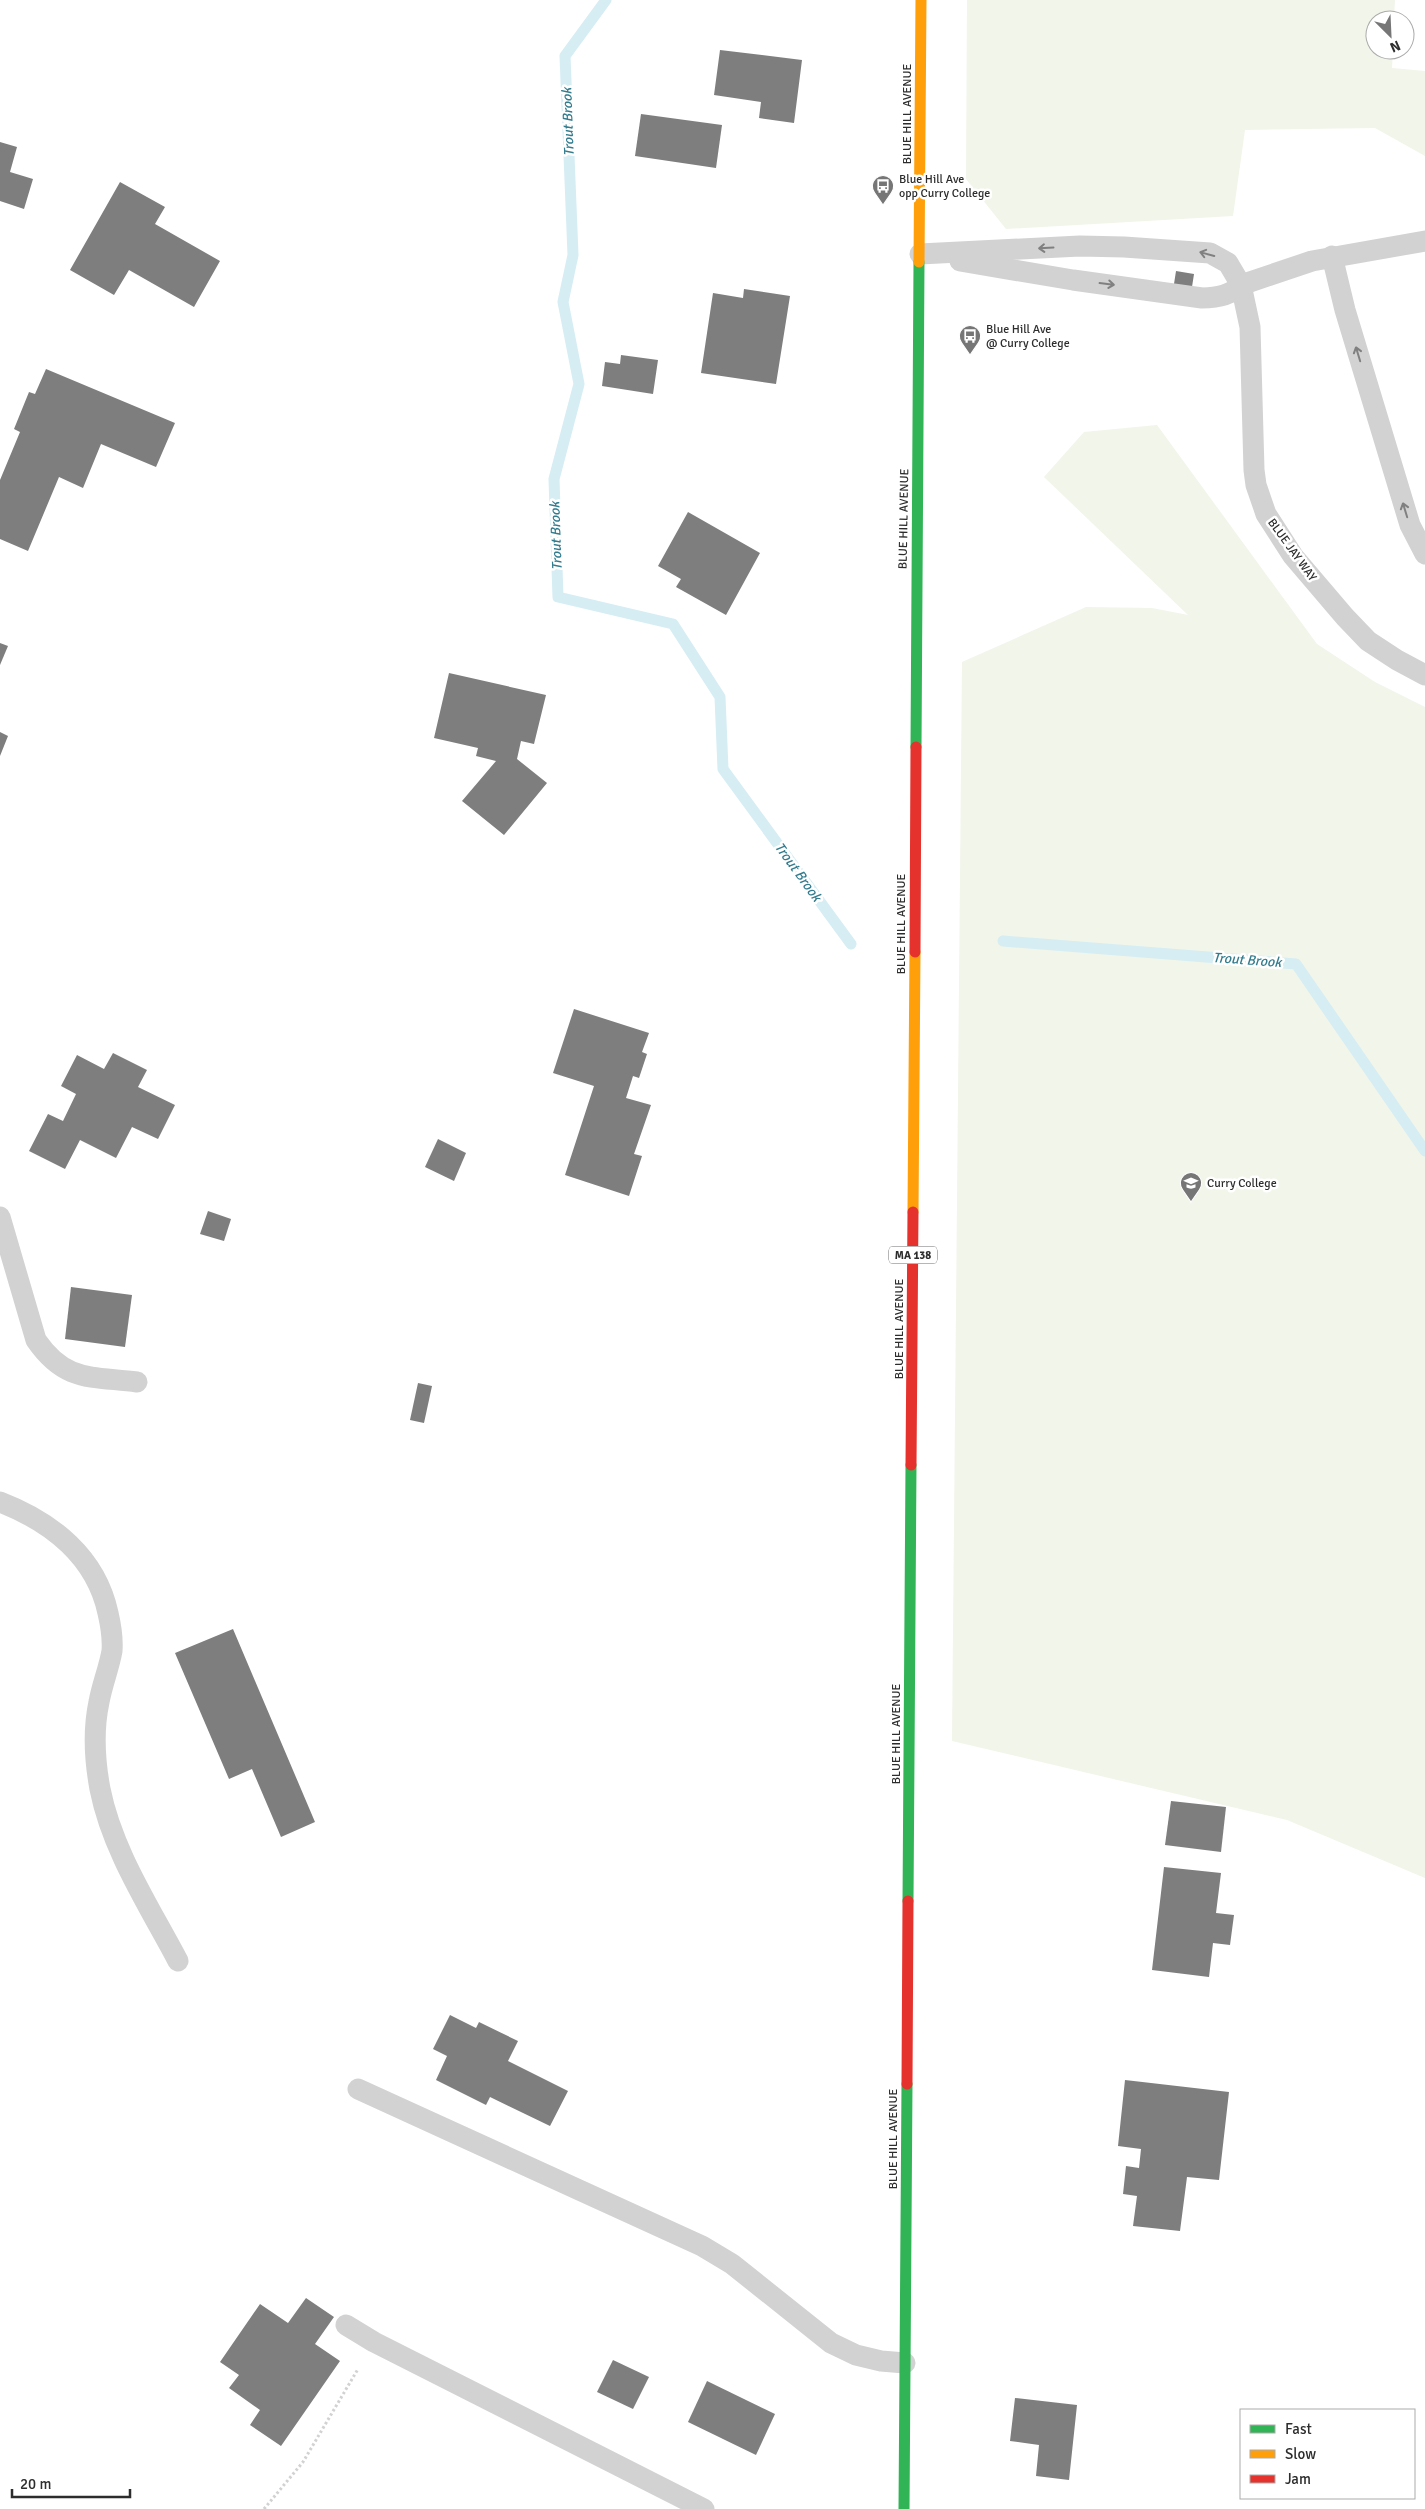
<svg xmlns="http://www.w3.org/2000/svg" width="1425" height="2509" viewBox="0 0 1425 2509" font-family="Signika,sans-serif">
  <rect width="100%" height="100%" fill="#fff"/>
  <g fill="#f2f5ea">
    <path d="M 967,0 L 1395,0 L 1394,20 L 1375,20 L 1375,50 L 1393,50 L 1392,68 L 1425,71 L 1425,156 L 1375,128 L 1245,130 L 1233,216 L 1006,229 L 966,179 Z"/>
    <path d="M 1157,425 L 1317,644 L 1375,682 L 1425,707 L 1425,1878 L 1287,1820 L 952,1741 L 962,662 L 1086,607 L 1152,608 L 1188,615 L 1044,477 L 1084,432 Z"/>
  </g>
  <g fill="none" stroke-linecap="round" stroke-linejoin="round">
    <g stroke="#d5edf3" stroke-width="11">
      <path d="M 606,0 L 565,56 L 573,255 L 563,302 L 579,384 L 554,479 L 558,597 L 673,624 L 720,697 L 723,769 L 851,944"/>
      <path d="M 1003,941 L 1296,964 L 1425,1151"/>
    </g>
  </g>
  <g fill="#7e7e7e">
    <path d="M 720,50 L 802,60 L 794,123 L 759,118 L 761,102 L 714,95 Z"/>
    <path d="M 641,114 L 722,125 L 716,168 L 635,156 Z"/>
    <path d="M 0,142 L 17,147 L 10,172 L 33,179 L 24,209 L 0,201 Z"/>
    <path d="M 120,182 L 165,207 L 155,224 L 220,261 L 194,307 L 129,270 L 114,295 L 70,270 Z"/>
    <path d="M 1176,271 L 1194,274 L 1192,287 L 1174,284 Z"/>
    <path d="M 744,289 L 790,296 L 776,384 L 701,373 L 713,293 L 743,298 Z"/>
    <path d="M 621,355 L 658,360 L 653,394 L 602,386 L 605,362 L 620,364 Z"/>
    <path d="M 46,369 L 175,423 L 156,467 L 101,444 L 83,488 L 59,477 L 28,551 L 0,539 L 0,480 L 20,432 L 14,429 L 29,392 L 35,394 Z"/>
    <path d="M 688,512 L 760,553 L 726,615 L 676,587 L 681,579 L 658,566 Z"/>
    <path d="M 0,643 L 8,646 L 0,665 Z"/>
    <path d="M 449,673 L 546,695 L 534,744 L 521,741 L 517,759 L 547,783 L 504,835 L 462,801 L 496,761 L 476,756 L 478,748 L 434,738 Z"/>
    <path d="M 0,732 L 8,736 L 0,756 Z"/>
    <path d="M 574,1009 L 649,1033 L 642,1052 L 647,1054 L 639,1078 L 633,1076 L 626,1098 L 651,1105 L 634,1154 L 642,1156 L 629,1196 L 565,1175 L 594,1086 L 553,1073 Z"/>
    <path d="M 113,1053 L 147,1070 L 138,1087 L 175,1105 L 158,1139 L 132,1127 L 116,1158 L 80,1140 L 65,1169 L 29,1151 L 48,1114 L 63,1121 L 76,1094 L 61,1086 L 77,1055 L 104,1069 Z"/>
    <path d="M 438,1139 L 466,1153 L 454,1181 L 425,1167 Z"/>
    <path d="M 208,1211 L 231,1219 L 224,1241 L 200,1234 Z"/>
    <path d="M 71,1287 L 132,1295 L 125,1347 L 65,1339 Z"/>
    <path d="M 418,1383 L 432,1386 L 424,1423 L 410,1420 Z"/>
    <path d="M 233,1629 L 315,1822 L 281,1837 L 252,1769 L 229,1779 L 175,1653 Z"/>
    <path d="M 1171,1801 L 1226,1807 L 1221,1852 L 1165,1845 Z"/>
    <path d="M 1164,1867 L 1221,1873 L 1216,1913 L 1234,1915 L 1230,1945 L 1213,1943 L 1209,1977 L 1152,1970 Z"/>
    <path d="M 450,2015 L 476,2028 L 479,2022 L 518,2041 L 508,2061 L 568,2091 L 550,2126 L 490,2097 L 486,2105 L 436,2080 L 447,2056 L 433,2049 Z"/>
    <path d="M 1125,2080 L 1229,2092 L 1219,2180 L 1187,2177 L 1180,2231 L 1133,2226 L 1137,2196 L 1123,2194 L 1126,2166 L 1139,2168 L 1141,2149 L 1118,2146 Z"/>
    <path d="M 306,2298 L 334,2317 L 315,2344 L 340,2361 L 281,2446 L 250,2425 L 260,2410 L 229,2388 L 239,2375 L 220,2362 L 260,2304 L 288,2323 Z"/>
    <path d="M 613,2360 L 649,2377 L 633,2409 L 597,2392 Z"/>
    <path d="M 707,2381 L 775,2414 L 756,2455 L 688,2422 Z"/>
    <path d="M 1015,2398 L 1077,2405 L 1069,2480 L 1036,2476 L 1039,2445 L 1010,2441 Z"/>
  </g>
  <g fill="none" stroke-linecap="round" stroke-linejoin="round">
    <path stroke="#d2d2d2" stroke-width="3" stroke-dasharray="2.5 2.5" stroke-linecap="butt" d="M 264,2509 L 303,2462 L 358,2369"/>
    <g stroke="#d2d2d2" stroke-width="21">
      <path d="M 920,254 L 1080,246 L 1124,247 L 1210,253 L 1228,263 L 1241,285 L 1250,327 L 1254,470 L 1256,485 L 1266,514 L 1293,556 L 1345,617 L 1368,641 L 1397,660 L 1425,675"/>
      <path d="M 1332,256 L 1345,310 L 1410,525 L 1425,554"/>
      <path d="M 960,261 L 1073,280 L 1202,298 C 1216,298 1230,296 1241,285 L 1312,261 L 1425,241"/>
      <path d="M 0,1217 L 36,1340 C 65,1382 90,1376 137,1382"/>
      <path d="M 0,1502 C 52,1522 96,1557 108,1613 C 111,1626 113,1638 112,1651 C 109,1668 102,1685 99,1702 C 93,1730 95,1762 100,1789 C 112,1850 149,1906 178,1961"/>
      <path d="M 358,2089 L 702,2246 L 732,2264 L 831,2343 L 856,2355 L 881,2361 L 905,2363"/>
      <path d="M 346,2325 L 374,2342 L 704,2509"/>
    </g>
    <g stroke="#30b455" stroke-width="11">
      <path d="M 916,747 L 919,262"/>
      <path d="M 908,1901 L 911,1465"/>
      <path d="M 904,2509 L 907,2084"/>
    </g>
    <g stroke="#ff9f0a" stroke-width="11">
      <path d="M 919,262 L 921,0"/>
      <path d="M 913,1212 L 915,952"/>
    </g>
    <g stroke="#e5322d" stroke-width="11">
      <path d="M 915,952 L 916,747"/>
      <path d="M 911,1465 L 913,1212"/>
      <path d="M 907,2084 L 908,1901"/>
    </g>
  </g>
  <defs><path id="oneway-shaft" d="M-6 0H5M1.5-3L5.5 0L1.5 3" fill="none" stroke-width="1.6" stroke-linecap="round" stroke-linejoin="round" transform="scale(1.25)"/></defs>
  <g stroke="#808080">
    <use href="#oneway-shaft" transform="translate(1046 248) rotate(177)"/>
    <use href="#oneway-shaft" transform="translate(1207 254) rotate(-165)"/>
    <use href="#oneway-shaft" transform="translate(1107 284) rotate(7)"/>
    <use href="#oneway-shaft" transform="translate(1358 354) rotate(-107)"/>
    <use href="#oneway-shaft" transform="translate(1405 510) rotate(-107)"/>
  </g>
  <defs>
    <g id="bus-pin" transform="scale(1.125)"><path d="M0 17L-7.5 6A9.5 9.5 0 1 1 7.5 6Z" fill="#767676" stroke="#fff"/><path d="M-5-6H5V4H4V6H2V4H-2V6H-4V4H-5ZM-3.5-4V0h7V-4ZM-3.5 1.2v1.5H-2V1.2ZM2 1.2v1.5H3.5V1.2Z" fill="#fff"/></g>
    <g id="university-pin" transform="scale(1.125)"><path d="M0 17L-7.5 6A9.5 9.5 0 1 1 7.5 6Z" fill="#767676" stroke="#fff"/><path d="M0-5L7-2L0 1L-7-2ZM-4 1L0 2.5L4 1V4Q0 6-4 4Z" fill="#fff"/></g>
  </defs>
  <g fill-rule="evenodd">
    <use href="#bus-pin" x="883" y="186"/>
    <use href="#bus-pin" x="970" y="336"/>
    <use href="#university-pin" x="1191" y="1183"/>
  </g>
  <g text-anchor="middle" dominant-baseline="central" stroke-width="5" stroke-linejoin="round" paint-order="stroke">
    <rect fill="#fff" stroke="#6c6c6c" stroke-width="1" x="889" y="1246.5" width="48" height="17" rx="4"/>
    <g font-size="11" font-weight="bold" fill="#2d2d2d">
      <text x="913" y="1255">MA 138</text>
    </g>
    <g font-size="12" fill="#2d2d2d" stroke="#fff">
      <text transform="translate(907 114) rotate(-90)">BLUE HILL AVENUE</text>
      <text transform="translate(904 519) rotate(-89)">BLUE HILL AVENUE</text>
      <text transform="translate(1292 550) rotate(54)">BLUE JAY WAY</text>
      <text transform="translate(901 924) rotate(-90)">BLUE HILL AVENUE</text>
      <text transform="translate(899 1329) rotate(-90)">BLUE HILL AVENUE</text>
      <text transform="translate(896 1734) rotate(-90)">BLUE HILL AVENUE</text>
      <text transform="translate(893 2139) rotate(-90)">BLUE HILL AVENUE</text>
    </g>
    <g font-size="12" fill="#2d2d2d" stroke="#fff" text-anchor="start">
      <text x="899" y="179">Blue Hill Ave<tspan x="899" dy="14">opp Curry College</tspan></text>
      <text x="986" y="329">Blue Hill Ave<tspan x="986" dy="14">@ Curry College</tspan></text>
      <text x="1207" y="1183">Curry College</text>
    </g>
    <g font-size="14" font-style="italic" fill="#327c8e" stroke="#fff">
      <text transform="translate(568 122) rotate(-92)">Trout Brook</text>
      <text transform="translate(556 536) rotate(-92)">Trout Brook</text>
      <text transform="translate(798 872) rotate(54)">Trout Brook</text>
      <text transform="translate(1247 960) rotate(4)">Trout Brook</text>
    </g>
  </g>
  <rect x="1240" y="2409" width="175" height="90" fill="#ffffff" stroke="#ababab"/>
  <rect x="1250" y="2425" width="25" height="8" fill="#30b455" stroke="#ababab"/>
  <text x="1285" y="2434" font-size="15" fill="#2d2d2d">Fast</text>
  <rect x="1250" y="2450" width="25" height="8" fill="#ff9f0a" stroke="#ababab"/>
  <text x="1285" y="2459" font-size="15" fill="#2d2d2d">Slow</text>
  <rect x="1250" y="2475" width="25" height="8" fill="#e5322d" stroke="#ababab"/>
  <text x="1285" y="2484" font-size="15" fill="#2d2d2d">Jam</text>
  <g transform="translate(1390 35) rotate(156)"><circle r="24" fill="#ffffff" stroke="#ababab"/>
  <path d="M0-4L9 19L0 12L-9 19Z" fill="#767676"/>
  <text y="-8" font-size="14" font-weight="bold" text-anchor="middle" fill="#2d2d2d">N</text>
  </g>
  <path d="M12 2489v8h118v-8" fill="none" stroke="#2d2d2d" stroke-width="2.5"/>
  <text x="20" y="2489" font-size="15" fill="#2d2d2d" stroke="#ffffff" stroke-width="4" paint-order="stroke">20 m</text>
</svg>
